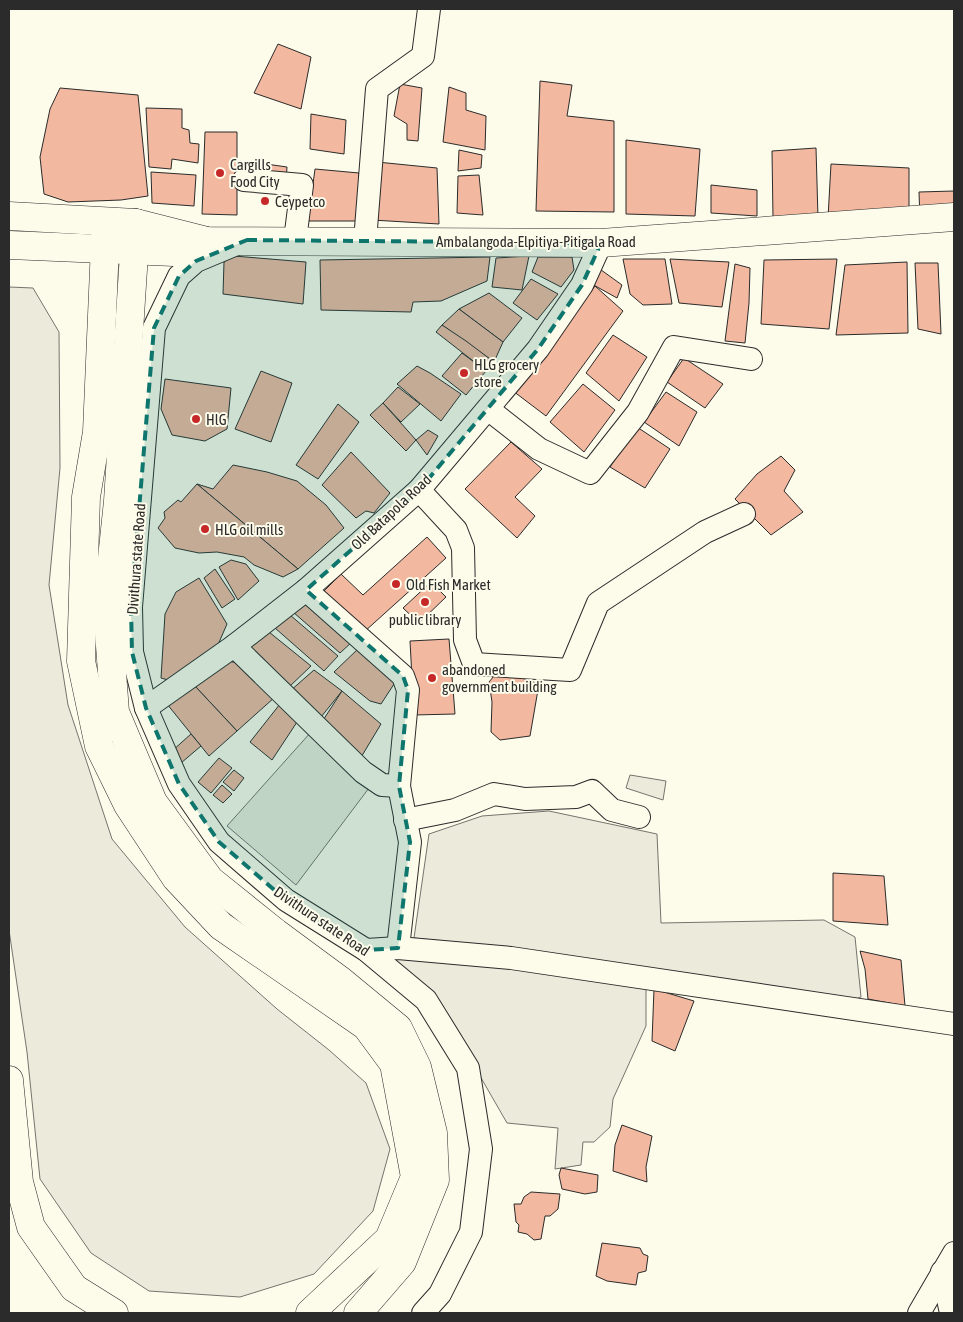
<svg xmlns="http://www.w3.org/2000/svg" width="963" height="1322" viewBox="0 0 963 1322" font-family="'Asap Condensed',sans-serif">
  <rect width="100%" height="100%" fill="#fdfbea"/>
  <g fill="#ecebdb" stroke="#74746e">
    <path d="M 9,287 L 33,288 L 59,332 L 60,468 L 49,585 L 68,705 L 112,839 L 185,927 L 277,1009 L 329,1050 L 366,1083 L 390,1149 L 373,1211 L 314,1274 L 240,1297 L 149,1291 L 91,1253 L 40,1179 L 27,1052 L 9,930 Z"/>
    <path d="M 311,732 L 369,788 L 296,885 L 227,826 Z"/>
    <path d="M 630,775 L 666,781 L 663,800 L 626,788 Z"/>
    <path d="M 549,811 L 657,834 L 661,923 L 824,920 L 855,937 L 861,997 L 853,1000 L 506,948 L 414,938 L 429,834 L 482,816 Z"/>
    <path d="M 366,950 L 428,951 L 646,984 L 646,1026 L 613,1099 L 610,1127 L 594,1142 L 583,1142 L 581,1165 L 555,1169 L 558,1128 L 507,1123 L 461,1043 Z"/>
  </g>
  <g fill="#f2b8a0" stroke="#2b2b2b">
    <path d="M 278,44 L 311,57 L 301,109 L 254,93 Z"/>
    <path d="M 540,81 L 572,85 L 567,116 L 614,121 L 614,212 L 536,211 Z"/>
    <path d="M 400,84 L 422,88 L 418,141 L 407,140 L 407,124 L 394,116 Z"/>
    <path d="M 449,87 L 466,93 L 466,110 L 486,116 L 485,150 L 443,142 Z"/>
    <path d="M 60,88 L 138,95 L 148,196 L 121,200 L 68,202 L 44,194 L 40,157 L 50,109 Z"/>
    <path d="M 146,108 L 182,109 L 182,128 L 189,130 L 190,143 L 199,144 L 198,163 L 172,159 L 171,169 L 149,167 Z"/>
    <path d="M 311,114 L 346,120 L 344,154 L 310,149 Z"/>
    <path d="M 205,132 L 237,132 L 237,215 L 202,214 Z"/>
    <path d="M 626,140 L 700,149 L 695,216 L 626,214 Z"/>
    <path d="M 816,148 L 818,218 L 773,218 L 772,151 Z"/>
    <path d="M 459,150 L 482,155 L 481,168 L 458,171 Z"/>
    <path d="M 252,162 L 287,167 L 286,182 L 250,177 Z"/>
    <path d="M 377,162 L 437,168 L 439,224 L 372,220 Z"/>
    <path d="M 831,164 L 909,168 L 909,221 L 828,218 Z"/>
    <path d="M 315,169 L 359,173 L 358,221 L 308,221 Z"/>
    <path d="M 151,172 L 196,175 L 194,206 L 152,203 Z"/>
    <path d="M 479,175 L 483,215 L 457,213 L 458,176 Z"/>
    <path d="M 711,185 L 757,190 L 757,216 L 711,213 Z"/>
    <path d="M 954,191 L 954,223 L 920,220 L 919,192 Z"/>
    <path d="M 234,256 L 306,262 L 303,304 L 223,294 L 224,262 Z"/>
    <path d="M 529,256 L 522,290 L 492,287 L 496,258 Z"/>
    <path d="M 490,257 L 487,281 L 441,301 L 413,302 L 411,312 L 321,310 L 320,260 Z"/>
    <path d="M 538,257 L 572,257 L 574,270 L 561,287 L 532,272 Z"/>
    <path d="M 623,259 L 665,259 L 672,304 L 643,305 L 630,294 Z"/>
    <path d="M 670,259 L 729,262 L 722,307 L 679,303 Z"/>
    <path d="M 837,259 L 829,329 L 761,324 L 764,260 Z"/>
    <path d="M 907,262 L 908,333 L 836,335 L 845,265 Z"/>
    <path d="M 915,263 L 938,263 L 941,334 L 918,329 Z"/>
    <path d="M 735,264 L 750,268 L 749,303 L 745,343 L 725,341 Z"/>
    <path d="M 597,267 L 622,285 L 617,298 L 590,283 Z"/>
    <path d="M 531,279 L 558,294 L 537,320 L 513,303 Z"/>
    <path d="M 595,286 L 623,311 L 546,416 L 513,391 Z"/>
    <path d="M 489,293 L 522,318 L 503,342 L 459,309 Z"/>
    <path d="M 459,309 L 503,342 L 494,362 L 442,325 Z"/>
    <path d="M 442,325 L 466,341 L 494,362 L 486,371 L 436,332 Z"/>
    <path d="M 613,335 L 647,357 L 619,401 L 586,373 Z"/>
    <path d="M 462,353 L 486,371 L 466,395 L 442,376 Z"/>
    <path d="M 684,358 L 723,384 L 705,408 L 667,382 Z"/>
    <path d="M 417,366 L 430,373 L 461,394 L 441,421 L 397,384 Z"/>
    <path d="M 261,371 L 292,383 L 271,442 L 235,429 Z"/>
    <path d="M 165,379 L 231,388 L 227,429 L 205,441 L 172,435 L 161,409 Z"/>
    <path d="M 583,384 L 615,410 L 584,452 L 550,422 Z"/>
    <path d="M 398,387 L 420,404 L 401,422 L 383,403 Z"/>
    <path d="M 666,392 L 697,412 L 679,446 L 644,422 Z"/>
    <path d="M 383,403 L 416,440 L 406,451 L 370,415 Z"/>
    <path d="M 338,404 L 359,422 L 318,479 L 296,465 Z"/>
    <path d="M 637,427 L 670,449 L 645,488 L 610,467 Z"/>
    <path d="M 428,430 L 438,436 L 427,455 L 416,440 Z"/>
    <path d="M 511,442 L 542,469 L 515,497 L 535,516 L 517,538 L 465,489 Z"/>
    <path d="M 351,452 L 390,493 L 374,513 L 366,511 L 356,518 L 322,485 Z"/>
    <path d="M 781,456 L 795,470 L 784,491 L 803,512 L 771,535 L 735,499 L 757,474 Z"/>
    <path d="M 233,465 L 267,472 L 297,481 L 326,505 L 344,528 L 298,569 L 197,484 L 213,489 Z"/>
    <path d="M 197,484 L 298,569 L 283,577 L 254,565 L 244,557 L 217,552 L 199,553 L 175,548 L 158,528 L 165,518 L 164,512 L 178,500 L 181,502 Z"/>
    <path d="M 427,537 L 446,558 L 364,632 L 322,593 L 341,574 L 363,595 Z"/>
    <path d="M 231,560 L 246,564 L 259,581 L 238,600 L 219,567 Z"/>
    <path d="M 215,569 L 235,599 L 222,608 L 204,578 Z"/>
    <path d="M 199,578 L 227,624 L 217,647 L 175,682 L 161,678 L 165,614 L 176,592 Z"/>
    <path d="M 431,582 L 446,597 L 419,623 L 403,608 Z"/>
    <path d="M 302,604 L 313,605 L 353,641 L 340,653 L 293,612 Z"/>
    <path d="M 290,615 L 338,656 L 324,671 L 275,628 Z"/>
    <path d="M 269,632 L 311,666 L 289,687 L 246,653 L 256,640 Z"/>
    <path d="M 449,639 L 455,714 L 414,715 L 410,641 Z"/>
    <path d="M 359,648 L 396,681 L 381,704 L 370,701 L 334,672 Z"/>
    <path d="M 224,660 L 242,664 L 275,697 L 237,731 L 194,685 Z"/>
    <path d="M 314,670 L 342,691 L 321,717 L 290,691 Z"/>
    <path d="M 499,670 L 539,684 L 530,736 L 500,740 L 491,732 L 492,702 L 489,682 Z"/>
    <path d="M 194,685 L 237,731 L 209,756 L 167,704 Z"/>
    <path d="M 342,691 L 381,724 L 360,759 L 318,728 Z"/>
    <path d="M 280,704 L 299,719 L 272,760 L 250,742 Z"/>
    <path d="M 191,734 L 201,746 L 181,763 L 172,751 Z"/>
    <path d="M 219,758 L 232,768 L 211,793 L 198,782 Z"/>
    <path d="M 234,770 L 244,778 L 234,791 L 223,782 Z"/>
    <path d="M 222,785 L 232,794 L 223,803 L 213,795 Z"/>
    <path d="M 833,873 L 884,876 L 888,925 L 833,921 Z"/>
    <path d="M 860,951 L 901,960 L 905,1006 L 868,999 L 865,969 Z"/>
    <path d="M 654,989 L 694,1001 L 675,1051 L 652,1041 Z"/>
    <path d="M 622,1125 L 652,1136 L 646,1167 L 647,1182 L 613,1171 L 615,1145 Z"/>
    <path d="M 561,1168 L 598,1175 L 597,1192 L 585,1194 L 562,1189 L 559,1175 Z"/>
    <path d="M 531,1192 L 560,1194 L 558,1209 L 550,1216 L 545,1216 L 541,1239 L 534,1240 L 527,1234 L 518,1232 L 519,1225 L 516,1222 L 514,1204 L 521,1204 L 524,1197 Z"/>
    <path d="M 602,1243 L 640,1248 L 643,1254 L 648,1256 L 646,1271 L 638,1273 L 636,1285 L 607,1281 L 596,1276 Z"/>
  </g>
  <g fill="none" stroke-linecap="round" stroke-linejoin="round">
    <g stroke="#2b2b2b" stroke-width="24">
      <g id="minor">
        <path d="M 244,180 L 302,185 L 295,240"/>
        <path d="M 365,241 L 377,89 L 423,56 L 429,9"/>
        <path d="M 239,243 L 196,261 L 179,276 L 154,328 L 131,607 L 132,652 L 146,708 L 179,784 L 219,842 L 286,900 L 366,950 L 426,1000 L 468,1068 L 481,1149 L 471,1232 L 440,1294 L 423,1313"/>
        <path d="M 488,409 L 539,449 L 590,473 L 638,412 L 674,347 L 751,359"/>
        <path d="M 419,490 L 456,530 L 463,548 L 465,640 L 474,664 L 570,670 L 598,603 L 705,532 L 744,514"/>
        <path d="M 306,590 L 403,676 L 408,690 L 399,786 L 410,842 L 398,948"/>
        <path d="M 234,646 L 363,772 L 382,785 L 399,786"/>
        <path d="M 146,708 L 234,646 L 306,590 L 419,490 L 538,349 L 582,285 L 601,243"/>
        <path d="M 405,820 L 455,810 L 494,794 L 525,799 L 576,797 L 592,791 L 612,810 L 639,817"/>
        <path d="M 366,950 L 398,948 L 511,958 L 954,1024"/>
        <path d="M 942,1272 L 951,1313"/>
        <path d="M 919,1313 L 954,1253"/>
      </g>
    </g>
    <g stroke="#2b2b2b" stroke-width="29">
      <g id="major">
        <path d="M 9,216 L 136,223 L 207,241 L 601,243 L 954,217"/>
        <path d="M 9,245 L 174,252 L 207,241"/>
      </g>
    </g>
    <g stroke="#2b2b2b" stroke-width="29">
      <g id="highway">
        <path d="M 106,222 L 97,432 L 86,497 L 81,661 L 99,746 L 128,805 L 176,878 L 221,926 L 366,1026 L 394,1064 L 415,1177 L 389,1239 L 310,1313"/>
        <path d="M 136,223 L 118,501 L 107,606 L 115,712 L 153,802 L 210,880 L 276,933 L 341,981 L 398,1028 L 417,1067 L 433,1133 L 435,1180 L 402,1262 L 358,1313"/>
        <path d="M 9,1080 L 19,1182 L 31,1227 L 74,1288 L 114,1313"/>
      </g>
    </g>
    <use href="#minor" stroke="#fdfbea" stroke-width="22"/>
    <use href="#major" stroke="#fdfbea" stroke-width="28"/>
    <use href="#highway" stroke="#fdfbea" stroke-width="28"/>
  </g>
  <path fill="#0f766e" fill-opacity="0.2" stroke="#0f766e" stroke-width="4" stroke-dasharray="10 6" stroke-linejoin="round" d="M 247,240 L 601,243 L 582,285 L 538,349 L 419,490 L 306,590 L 403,676 L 408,690 L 399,786 L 410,842 L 398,948 L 366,950 L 286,900 L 219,842 L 179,784 L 146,708 L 132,652 L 131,607 L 154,328 L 179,276 L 196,261 Z"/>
  <g fill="#c62828" stroke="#fdfbea" stroke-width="2">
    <circle cx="220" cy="173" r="5"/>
    <circle cx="265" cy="201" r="5"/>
    <circle cx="464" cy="373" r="5"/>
    <circle cx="196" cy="419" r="5"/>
    <circle cx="205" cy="529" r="5"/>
    <circle cx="396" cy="584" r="5"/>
    <circle cx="425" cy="602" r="5"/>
    <circle cx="432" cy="678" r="5"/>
  </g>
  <g text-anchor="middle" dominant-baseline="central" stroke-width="4" stroke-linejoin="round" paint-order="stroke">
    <g font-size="15" fill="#2b2b2b" stroke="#fdfbea" text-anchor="start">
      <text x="230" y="164">Cargills<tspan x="230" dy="17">Food City</tspan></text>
      <text x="275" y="201">Ceypetco</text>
      <text x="474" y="364">HLG grocery<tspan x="474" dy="17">store</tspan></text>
      <text x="206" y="419">HlG</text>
      <text x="215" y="529">HLG oil mills</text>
      <text x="406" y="584">Old Fish Market</text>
      <text x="425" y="619" text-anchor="middle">public library</text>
      <text x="442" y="669">abandoned<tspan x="442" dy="17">government building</tspan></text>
    </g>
    <g font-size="15" fill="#2b2b2b" stroke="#fdfbea">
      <text x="536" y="241">Ambalangoda-Elpitiya-Pitigala Road</text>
      <text transform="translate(391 512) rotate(-43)">Old Batapola Road</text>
      <text transform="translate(136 559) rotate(-86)">Divithura state Road</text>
      <text transform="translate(322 921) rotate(34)">Divithura state Road</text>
    </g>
  </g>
  <rect width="963" height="1322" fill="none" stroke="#2b2b2b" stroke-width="20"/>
</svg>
